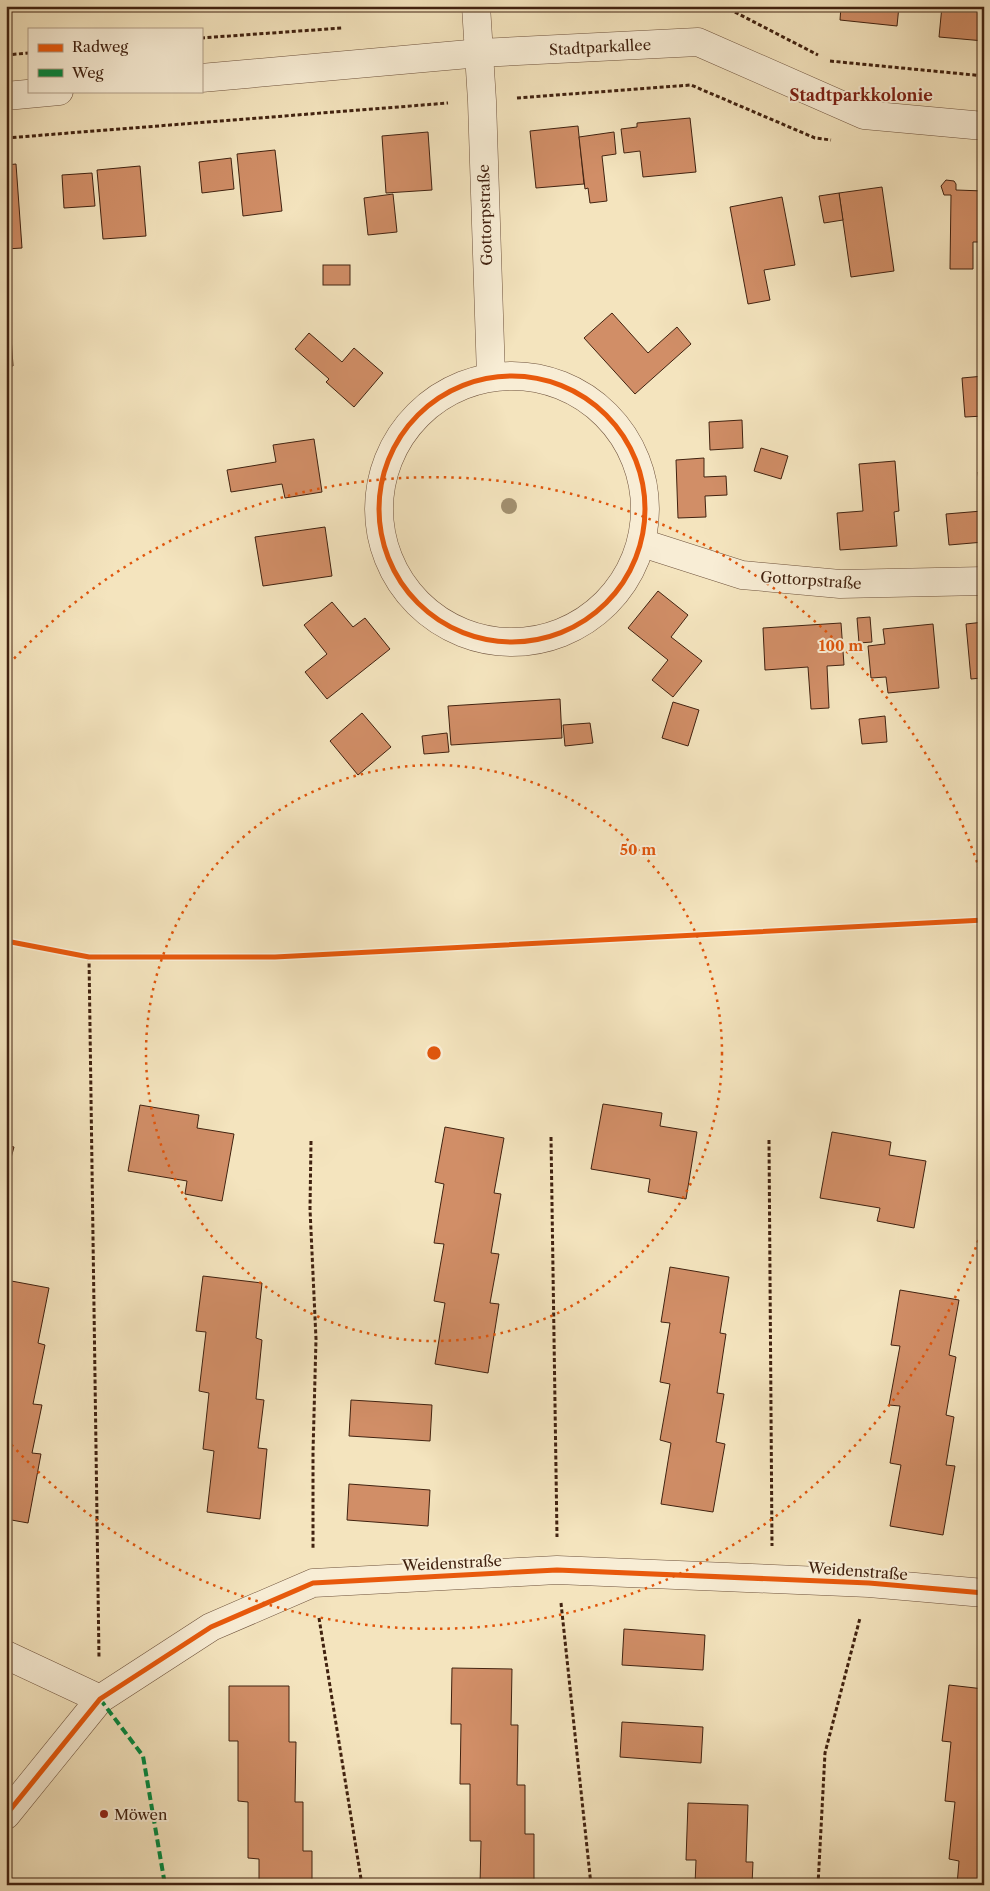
<svg xmlns="http://www.w3.org/2000/svg" width="990" height="1891" viewBox="0 0 990 1891" font-family="'Libre Caslon Text',serif">
  <rect width="100%" height="100%" fill="#f4e4be"/>
  <filter id="stains"><feTurbulence type="fractalNoise" baseFrequency=".004" numOctaves="4"/><feColorMatrix values="0 0 0 0 .2 0 0 0 0 .09 0 0 0 0 .02 0 0 0 .5 -.17"/></filter>
  <radialGradient id="worn" r=".72"><stop offset=".6" stop-color="#630" stop-opacity="0"/><stop offset="1" stop-color="#630" stop-opacity=".3"/></radialGradient>
  <g fill="#d18e67" stroke="#412210">
    <path d="M 841,6 L 899,6 L 897,26 L 840,20 Z"/>
    <path d="M 942,6 L 984,6 L 984,41 L 939,37 Z"/>
    <path d="M 690,118 L 696,172 L 643,177 L 640,151 L 624,153 L 621,129 L 637,127 L 637,123 Z"/>
    <path d="M 578,126 L 584,184 L 536,188 L 530,131 Z"/>
    <path d="M 428,132 L 432,190 L 386,193 L 382,136 Z"/>
    <path d="M 614,132 L 616,154 L 602,156 L 607,201 L 590,203 L 588,188 L 585,189 L 579,137 Z"/>
    <path d="M 275,150 L 282,211 L 243,216 L 237,154 Z"/>
    <path d="M 231,158 L 234,189 L 202,193 L 199,162 Z"/>
    <path d="M 16,164 L 22,248 L 6,249 L 6,165 Z"/>
    <path d="M 140,166 L 146,236 L 103,239 L 97,170 Z"/>
    <path d="M 92,173 L 95,206 L 64,208 L 62,175 Z"/>
    <path d="M 946,180 L 954,181 L 956,184 L 956,190 L 984,191 L 984,242 L 973,242 L 973,269 L 950,269 L 951,195 L 944,195 L 941,186 Z"/>
    <path d="M 882,187 L 894,271 L 851,277 L 839,193 Z"/>
    <path d="M 839,193 L 843,220 L 824,223 L 819,196 Z"/>
    <path d="M 393,194 L 397,232 L 368,235 L 364,198 Z"/>
    <path d="M 782,197 L 795,265 L 764,270 L 770,300 L 748,304 L 730,207 Z"/>
    <rect x="323" y="265" width="27" height="20"/>
    <path d="M 612,313 L 648,353 L 677,327 L 691,344 L 635,394 L 584,338 Z"/>
    <path d="M 6,321 L 10,321 L 13,366 L 6,366 Z"/>
    <path d="M 309,333 L 342,362 L 354,348 L 383,373 L 354,407 L 326,382 L 329,379 L 295,349 Z"/>
    <path d="M 984,376 L 984,416 L 965,417 L 962,378 Z"/>
    <path d="M 742,420 L 743,448 L 710,450 L 709,422 Z"/>
    <path d="M 314,439 L 322,492 L 285,498 L 282,484 L 231,492 L 227,470 L 276,462 L 273,445 Z"/>
    <path d="M 761,448 L 788,456 L 781,479 L 754,471 Z"/>
    <path d="M 704,458 L 704,477 L 726,476 L 727,495 L 705,496 L 706,517 L 678,518 L 676,460 Z"/>
    <path d="M 895,461 L 899,511 L 894,512 L 897,546 L 840,550 L 837,513 L 863,511 L 859,464 Z"/>
    <path d="M 978,472 L 984,472 L 984,542 L 949,545 L 946,514 L 982,511 Z"/>
    <path d="M 325,527 L 332,576 L 263,586 L 255,537 Z"/>
    <path d="M 658,591 L 688,615 L 671,637 L 702,661 L 673,697 L 652,680 L 668,660 L 628,628 Z"/>
    <path d="M 332,602 L 353,627 L 365,618 L 390,649 L 327,699 L 305,672 L 327,654 L 304,625 Z"/>
    <path d="M 870,617 L 872,642 L 859,643 L 857,618 Z"/>
    <path d="M 984,622 L 984,710 L 981,678 L 971,679 L 966,624 Z"/>
    <path d="M 841,623 L 844,665 L 827,666 L 829,708 L 811,709 L 808,667 L 765,670 L 763,628 Z"/>
    <path d="M 933,624 L 939,688 L 888,693 L 886,677 L 871,678 L 868,646 L 885,644 L 883,629 Z"/>
    <path d="M 560,699 L 562,738 L 451,745 L 448,706 Z"/>
    <path d="M 673,702 L 699,710 L 688,746 L 662,738 Z"/>
    <path d="M 362,713 L 391,747 L 358,775 L 330,741 Z"/>
    <path d="M 885,716 L 887,742 L 862,744 L 859,719 Z"/>
    <path d="M 590,723 L 593,743 L 565,746 L 563,725 Z"/>
    <path d="M 447,733 L 449,752 L 424,754 L 422,736 Z"/>
    <path d="M 603,1104 L 662,1113 L 660,1126 L 697,1132 L 686,1199 L 648,1192 L 650,1179 L 591,1169 Z"/>
    <path d="M 140,1105 L 199,1115 L 197,1128 L 234,1134 L 222,1201 L 185,1194 L 187,1181 L 128,1171 Z"/>
    <path d="M 445,1127 L 504,1138 L 494,1193 L 501,1194 L 491,1253 L 499,1254 L 490,1303 L 499,1304 L 488,1373 L 435,1364 L 445,1303 L 434,1301 L 444,1244 L 434,1243 L 444,1184 L 435,1182 Z"/>
    <path d="M 832,1132 L 891,1142 L 889,1155 L 926,1161 L 914,1228 L 877,1221 L 880,1208 L 820,1198 Z"/>
    <path d="M 6,1145 L 14,1147 L 6,1176 Z"/>
    <path d="M 670,1267 L 729,1277 L 720,1333 L 726,1334 L 717,1393 L 724,1394 L 716,1442 L 725,1444 L 713,1512 L 661,1504 L 671,1443 L 660,1440 L 670,1384 L 660,1382 L 670,1323 L 661,1322 Z"/>
    <path d="M 203,1276 L 262,1283 L 256,1338 L 262,1340 L 256,1399 L 264,1400 L 258,1448 L 267,1449 L 260,1519 L 207,1512 L 214,1451 L 203,1449 L 209,1393 L 199,1391 L 206,1332 L 196,1331 Z"/>
    <path d="M 6,1280 L 49,1288 L 38,1343 L 45,1345 L 33,1404 L 42,1405 L 32,1453 L 41,1454 L 28,1523 L 6,1519 Z"/>
    <path d="M 900,1290 L 959,1300 L 949,1355 L 956,1357 L 946,1415 L 954,1417 L 946,1465 L 955,1466 L 943,1535 L 890,1526 L 901,1465 L 890,1463 L 900,1406 L 889,1405 L 900,1346 L 891,1345 Z"/>
    <path d="M 351,1400 L 432,1405 L 430,1441 L 349,1436 Z"/>
    <path d="M 349,1484 L 430,1490 L 428,1526 L 347,1520 Z"/>
    <path d="M 624,1629 L 705,1635 L 703,1670 L 622,1665 Z"/>
    <path d="M 452,1668 L 512,1669 L 511,1725 L 518,1725 L 517,1785 L 525,1785 L 525,1834 L 534,1834 L 534,1885 L 480,1885 L 481,1841 L 470,1841 L 470,1784 L 460,1784 L 461,1724 L 451,1724 Z"/>
    <path d="M 949,1685 L 984,1689 L 984,1885 L 957,1885 L 959,1861 L 949,1859 L 955,1802 L 945,1801 L 951,1742 L 942,1741 Z"/>
    <path d="M 229,1686 L 289,1686 L 289,1742 L 296,1742 L 295,1802 L 303,1802 L 303,1851 L 312,1851 L 312,1885 L 259,1885 L 259,1859 L 248,1858 L 248,1802 L 238,1801 L 238,1741 L 229,1741 Z"/>
    <path d="M 622,1722 L 703,1727 L 701,1763 L 620,1757 Z"/>
    <path d="M 688,1803 L 748,1805 L 746,1862 L 753,1862 L 752,1885 L 695,1885 L 696,1860 L 686,1860 Z"/>
  </g>
  <g fill="none" stroke-linecap="round" stroke-linejoin="round">
    <g stroke="#6e523c" stroke-width="29">
      <g id="minor">
        <path d="M 476,6 L 482,101 L 491,376"/>
        <path d="M 201,78 L 480,53 L 698,42 L 864,115 L 984,126"/>
        <path d="M 6,96 L 59,91"/>
        <circle cx="512" cy="509" r="133"/>
        <path d="M 642,543 L 742,575 L 840,584 L 984,581"/>
        <path d="M 6,1655 L 100,1699"/>
        <path d="M 6,1815 L 100,1699 L 211,1627 L 313,1583 L 557,1570 L 869,1583 L 984,1593"/>
      </g>
    </g>
    <g stroke="#412210" stroke-width="3" stroke-dasharray="4 2.5" stroke-linecap="butt">
      <path d="M 710,9 L 727,8 L 818,55"/>
      <path d="M 201,38 L 342,28"/>
      <path d="M 6,55 L 29,53"/>
      <path d="M 830,61 L 984,76"/>
      <path d="M 517,98 L 691,85 L 815,138 L 831,140"/>
      <path d="M 6,138 L 448,103"/>
      <path d="M 89,957 L 99,1658"/>
      <path d="M 551,1137 L 557,1537"/>
      <path d="M 769,1140 L 772,1546"/>
      <path d="M 311,1141 L 310,1209 L 316,1339 L 313,1452 L 313,1550"/>
      <path d="M 561,1603 L 591,1885"/>
      <path d="M 319,1618 L 362,1885"/>
      <path d="M 818,1885 L 825,1753 L 860,1618"/>
    </g>
    <use href="#minor" stroke="#f8edd5" stroke-width="28"/>
    <path stroke="#00873e" stroke-width="4" stroke-dasharray="8 4" stroke-linecap="butt" d="M 100,1699 L 143,1756 L 165,1885"/>
    <g stroke="#f8edd5" stroke-width="8">
      <g id="cycleway">
        <circle cx="512" cy="509" r="133"/>
        <path d="M 6,941 L 89,957 L 275,957 L 984,920"/>
        <path d="M 6,1815 L 100,1699 L 211,1627 L 313,1583 L 557,1570 L 869,1583 L 984,1593"/>
      </g>
    </g>
    <use href="#cycleway" stroke="#e8590c" stroke-width="5"/>
  </g>
  <circle fill="#a29070" cx="509" cy="506" r="8"/>
  <g fill="none" stroke="#e0560c" stroke-width="2.5" stroke-dasharray="2.5 5">
    <circle cx="434" cy="1053" r="288"/>
    <path d="M983 1226A576 576 0 0 1 9 1442M9 664A576 576 0 0 1 983 880"/>
  </g>
  <circle fill="#8f2418" stroke="#f8edd5" stroke-width="2" cx="104" cy="1814" r="5"/>
  <g text-anchor="middle" dominant-baseline="central" stroke-width="4" stroke-linejoin="round" paint-order="stroke">
    <g font-size="15" fill="#412210" stroke="#f8edd5">
      <text transform="translate(600 47) rotate(-3)">Stadtparkallee</text>
      <text transform="translate(485 215) rotate(-92)">Gottorpstraße</text>
      <text transform="translate(811 580) rotate(4)">Gottorpstraße</text>
      <text transform="translate(452 1563) rotate(-3)">Weidenstraße</text>
      <text transform="translate(858 1571) rotate(4)">Weidenstraße</text>
    </g>
    <g font-size="15" fill="#412210" stroke="#f8edd5" text-anchor="start">
      <text x="114" y="1814">Möwen</text>
    </g>
    <g font-size="16" font-weight="bold" fill="#7a1f14" stroke="#f8edd5">
      <text x="861" y="95">Stadtparkkolonie</text>
    </g>
  </g>
  <circle cx="434" cy="1053" r="8" fill="#e0560c" stroke="#f8edd5" stroke-width="2.5"/>
  <g font-size="15" text-anchor="middle" font-weight="bold" fill="#e0560c" stroke="#f8edd5" stroke-width="4" stroke-linejoin="round" paint-order="stroke">
    <text x="841" y="651">100 m</text>
    <text x="638" y="855">50 m</text>
  </g>
  <rect width="990" height="1891" fill="none" stroke="#f4e4be" stroke-width="25"/>
  <rect x="8" y="8" width="975" height="1876" fill="none" stroke="#412210" stroke-width="2.5"/>
  <rect x="12" y="12" width="965" height="1866" fill="none" stroke="#412210"/>
  <rect x="28" y="28" width="175" height="65" fill="#f8edd5" stroke="#af9c86"/>
  <rect x="38" y="44" width="25" height="8" fill="#e8590c" stroke="#af9c86"/>
  <text x="72" y="52" font-size="15" fill="#412210">Radweg</text>
  <rect x="38" y="69" width="25" height="8" fill="#00873e" stroke="#af9c86"/>
  <text x="72" y="78" font-size="15" fill="#412210">Weg</text>
  <rect width="100%" height="100%" filter="url(#stains)"/>
  <rect width="100%" height="100%" fill="url(#worn)"/>
</svg>
